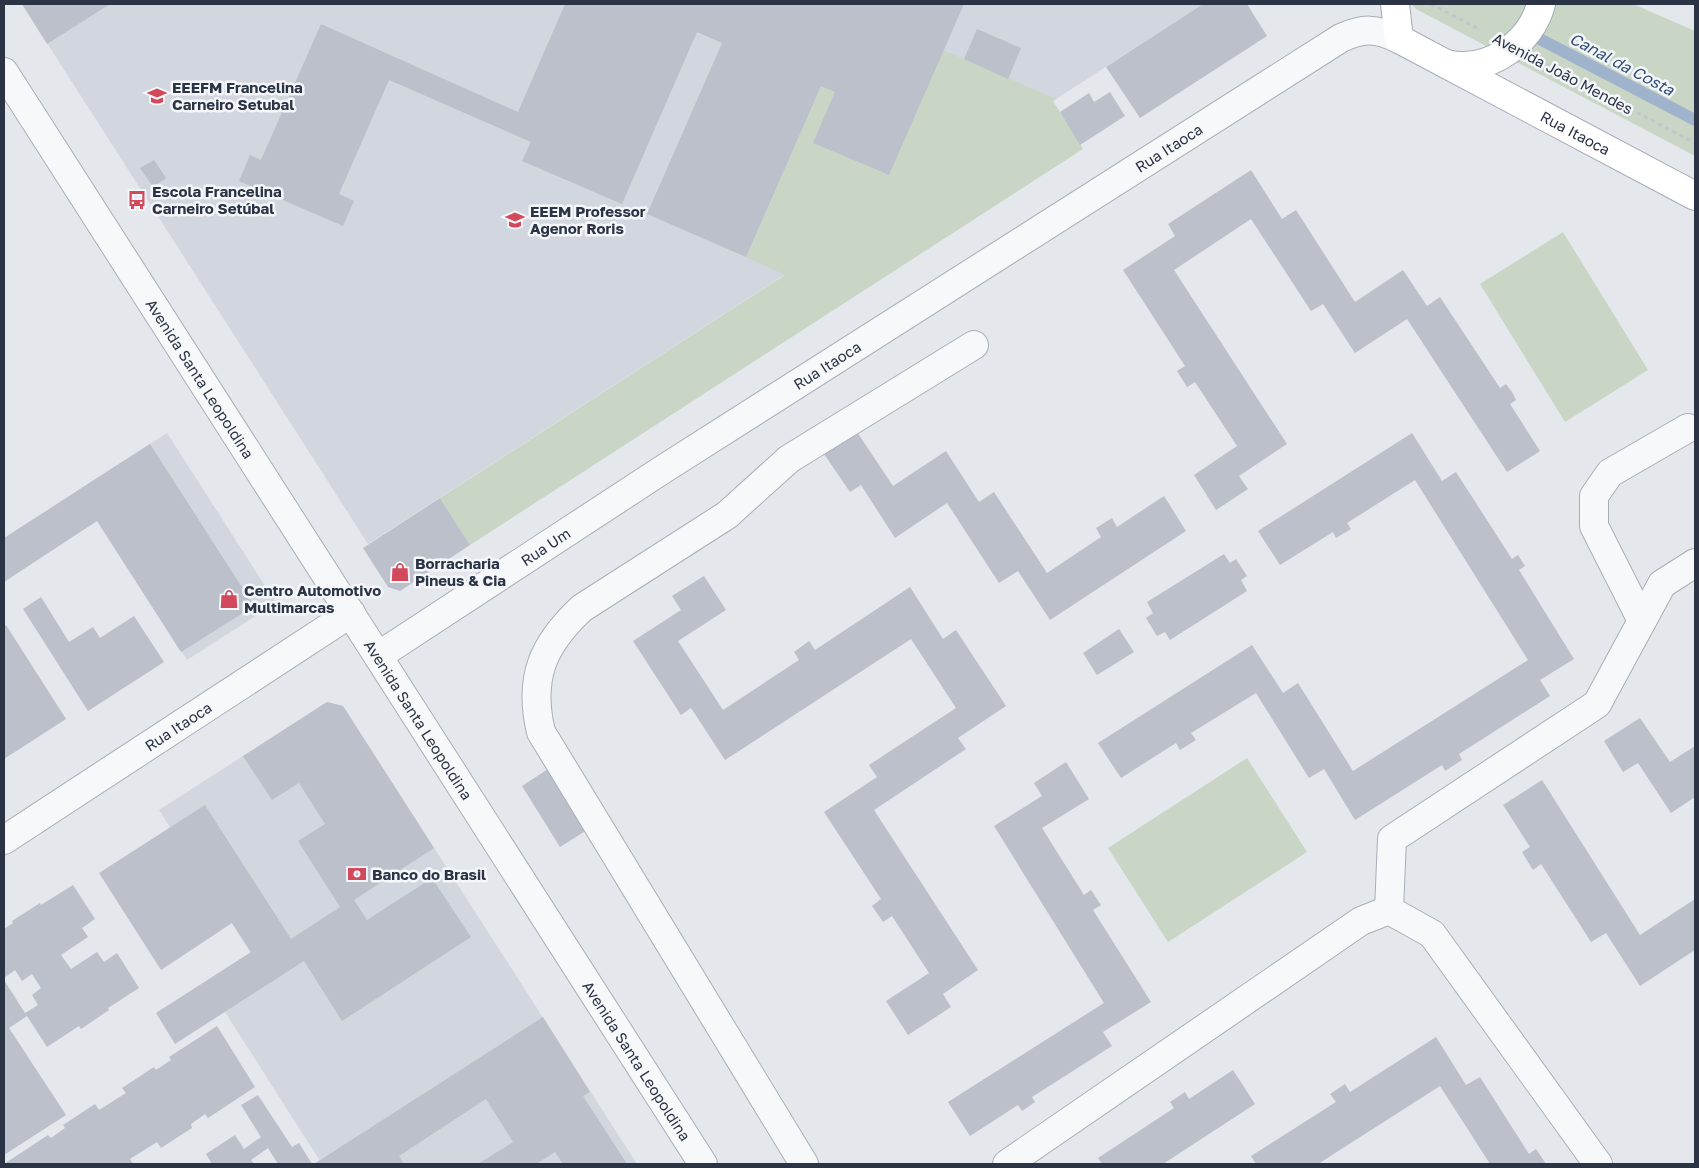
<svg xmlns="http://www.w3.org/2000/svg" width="1699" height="1168" viewBox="0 0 1699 1168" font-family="'Golos Text',sans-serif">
  <rect width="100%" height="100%" fill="#e4e7ec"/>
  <g fill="#d2d6de">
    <path d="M 22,4 L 1203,4 L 368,544 Z"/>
    <path d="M 167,433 L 276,603 L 187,660 L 78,490 Z"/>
    <path d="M 327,702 L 343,706 L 637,1164 L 322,1164 L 225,1012 L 270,983 L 159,810 Z"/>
  </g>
  <g fill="#c9d6c5">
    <path d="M 1411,4 L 1633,4 L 1695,31 L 1695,156 L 1416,9 Z"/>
    <path d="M 943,50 L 1056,99 L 1053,101 L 1083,149 L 470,545 L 440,498 L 785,275 L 746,257 L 821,86 L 835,92 L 814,143 L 888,175 Z"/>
    <path d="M 1563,232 L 1648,370 L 1565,422 L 1480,284 Z"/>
    <path d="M 1247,758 L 1307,852 L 1168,942 L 1108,848 Z"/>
  </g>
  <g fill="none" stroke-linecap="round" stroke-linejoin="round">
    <path stroke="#9fb4cc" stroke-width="12" d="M 1534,36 L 1695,120"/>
  </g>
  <g fill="#bbc0ca">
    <path d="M 22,4 L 110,4 L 47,44 Z"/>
    <path d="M 565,4 L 964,4 L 889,175 L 813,143 L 835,92 L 821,86 L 746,257 L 647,214 L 722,43 L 697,32 L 622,204 L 522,161 L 531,142 L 389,80 L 339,194 L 354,201 L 343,226 L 239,181 L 250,155 L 261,160 L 321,24 L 518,112 Z"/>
    <path d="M 1203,4 L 1247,4 L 1267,36 L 1140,118 L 1106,67 Z"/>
    <path d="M 977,29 L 1021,48 L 1008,79 L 964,59 Z"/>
    <path d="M 1110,92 L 1125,116 L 1080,145 L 1060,112 L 1089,93 L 1094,102 Z"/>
    <path d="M 154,160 L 166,178 L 153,187 L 140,168 Z"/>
    <path d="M 1251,170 L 1282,219 L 1296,210 L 1355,302 L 1403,270 L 1427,306 L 1440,297 L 1500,388 L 1506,384 L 1512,392 L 1516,400 L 1510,404 L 1540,451 L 1507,472 L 1407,319 L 1355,353 L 1323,304 L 1311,311 L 1251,219 L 1174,270 L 1287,444 L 1239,476 L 1248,489 L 1216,510 L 1194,475 L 1237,446 L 1195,382 L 1187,387 L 1177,371 L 1185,366 L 1123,270 L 1175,236 L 1168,224 Z"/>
    <path d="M 855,429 L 893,486 L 946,451 L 979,502 L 994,492 L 1047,573 L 1101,537 L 1096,528 L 1112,518 L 1117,527 L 1164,496 L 1186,531 L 1050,620 L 1018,571 L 999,583 L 947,503 L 895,538 L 861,485 L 850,492 L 822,451 Z"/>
    <path d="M 1412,433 L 1442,481 L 1456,472 L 1512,559 L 1518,555 L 1525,566 L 1519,570 L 1574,659 L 1540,680 L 1550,696 L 1459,754 L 1462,760 L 1445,771 L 1442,765 L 1355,820 L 1324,769 L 1309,778 L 1256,693 L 1191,733 L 1196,740 L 1180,750 L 1176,743 L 1121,778 L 1098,743 L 1252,645 L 1283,693 L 1298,683 L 1353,771 L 1528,660 L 1415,480 L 1347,523 L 1351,529 L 1336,538 L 1333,532 L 1280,565 L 1258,531 Z"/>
    <path d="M 150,444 L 254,606 L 181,652 L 97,521 L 4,582 L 4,538 Z"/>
    <path d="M 440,498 L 470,545 L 400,591 L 388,587 L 363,548 Z"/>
    <path d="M 1224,554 L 1230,563 L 1236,559 L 1247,576 L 1241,580 L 1247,591 L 1170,640 L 1165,632 L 1157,636 L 1146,618 L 1153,613 L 1147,602 Z"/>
    <path d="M 704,576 L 726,610 L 678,641 L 723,710 L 799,660 L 794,652 L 809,641 L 815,650 L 910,587 L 943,639 L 956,630 L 1006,706 L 958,738 L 966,749 L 874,810 L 978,970 L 943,994 L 951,1007 L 908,1035 L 886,1001 L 929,973 L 892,916 L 883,922 L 872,906 L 881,899 L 824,812 L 877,777 L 869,765 L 956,708 L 911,639 L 725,760 L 691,708 L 681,715 L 633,641 L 681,610 L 672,596 Z"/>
    <path d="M 41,597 L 69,642 L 93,627 L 100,638 L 134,616 L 164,662 L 88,711 L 23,609 Z"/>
    <path d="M 6,625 L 66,719 L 4,759 L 4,627 Z"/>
    <path d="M 1119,629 L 1134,652 L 1097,675 L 1083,653 Z"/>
    <path d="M 327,702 L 343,706 L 434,848 L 354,900 L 367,920 L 432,878 L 471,937 L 342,1021 L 304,961 L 175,1044 L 156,1013 L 251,952 L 232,923 L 161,970 L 99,873 L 205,805 L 291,939 L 340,907 L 298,841 L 325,824 L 299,783 L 272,800 L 243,756 Z"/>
    <path d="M 1640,718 L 1670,762 L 1695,746 L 1695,797 L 1671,813 L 1638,763 L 1623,772 L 1604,741 Z"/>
    <path d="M 1066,762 L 1089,799 L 1042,828 L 1084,895 L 1091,890 L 1101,905 L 1093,910 L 1151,1002 L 1103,1032 L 1112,1046 L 1032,1097 L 1035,1102 L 1022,1111 L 1018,1105 L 970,1136 L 948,1102 L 1104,1003 L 994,826 L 1042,796 L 1034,783 Z"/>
    <path d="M 548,769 L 587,830 L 560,847 L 522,786 Z"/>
    <path d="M 1542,780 L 1640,935 L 1695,899 L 1695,950 L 1640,986 L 1606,933 L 1591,942 L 1541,864 L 1533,870 L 1528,862 L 1522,852 L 1530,847 L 1503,805 Z"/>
    <path d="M 73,885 L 95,919 L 82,928 L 88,937 L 61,955 L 71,969 L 97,952 L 104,962 L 117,953 L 139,988 L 108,1008 L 109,1010 L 81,1029 L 79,1026 L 47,1047 L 27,1016 L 9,1028 L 66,1115 L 4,1155 L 4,980 L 25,1013 L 38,1005 L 32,995 L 41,988 L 32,974 L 22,981 L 15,970 L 4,978 L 4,929 L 13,923 L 12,921 L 40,903 L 41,905 Z"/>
    <path d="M 543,1017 L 590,1092 L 583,1096 L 627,1164 L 563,1164 L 555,1152 L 536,1164 L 478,1164 L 513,1142 L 486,1099 L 399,1156 L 404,1164 L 314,1164 Z"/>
    <path d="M 217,1026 L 255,1087 L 208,1118 L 205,1114 L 191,1124 L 192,1128 L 161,1148 L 157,1142 L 130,1159 L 133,1164 L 4,1164 L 48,1135 L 51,1138 L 65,1128 L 63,1125 L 95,1104 L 99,1110 L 126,1093 L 122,1088 L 154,1067 L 156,1070 L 171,1060 L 169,1057 Z"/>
    <path d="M 1436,1037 L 1466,1085 L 1480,1077 L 1529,1154 L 1536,1149 L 1546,1164 L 1490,1164 L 1440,1086 L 1318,1164 L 1256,1164 L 1251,1156 L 1336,1102 L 1330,1094 L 1345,1084 L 1350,1092 Z"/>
    <path d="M 1233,1070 L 1255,1104 L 1163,1164 L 1102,1164 L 1098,1158 L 1174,1108 L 1170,1102 L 1185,1092 L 1189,1099 Z"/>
    <path d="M 258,1095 L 292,1147 L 299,1143 L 312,1164 L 278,1164 L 268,1148 L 251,1160 L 254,1164 L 212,1164 L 206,1154 L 235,1135 L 244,1149 L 261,1137 L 241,1105 Z"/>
  </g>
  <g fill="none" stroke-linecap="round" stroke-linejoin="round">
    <g stroke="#a9aeb7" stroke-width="30">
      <g id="minor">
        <path id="s1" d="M 4,72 L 703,1164"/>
        <path d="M 1642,621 L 1594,526 L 1594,496 L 1610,473 L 1688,428"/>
        <path id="s2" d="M 378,656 L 662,470 L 1341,38 C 1363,28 1376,28 1399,39"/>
        <path id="s3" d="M 4,840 L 351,613"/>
        <path d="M 1389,910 L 1392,839 L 1597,704 L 1662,584 L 1695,563"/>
        <path d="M 804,1164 L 541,732 C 528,678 543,644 582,608 L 727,515 L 789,459 L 974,345"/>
        <path d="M 1007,1164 L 1361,921 L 1389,910 L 1432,934 L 1598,1164"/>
      </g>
    </g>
    <g stroke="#a3abb8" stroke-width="30">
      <g id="major">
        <path id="s4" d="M 1395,4 L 1399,39 L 1695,196"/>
        <path d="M 1447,64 C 1488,74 1531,43 1541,4"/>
      </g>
    </g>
    <g stroke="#c2c5cb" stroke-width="3" stroke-dasharray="4 4" stroke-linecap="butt">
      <path d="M 1431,4 L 1477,28"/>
      <path d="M 1545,64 L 1695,143"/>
    </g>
    <use href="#minor" stroke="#f7f8fa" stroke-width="28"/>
    <use href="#major" stroke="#fff" stroke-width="28"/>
  </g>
  <defs>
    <g id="school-bare" transform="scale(1.5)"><path d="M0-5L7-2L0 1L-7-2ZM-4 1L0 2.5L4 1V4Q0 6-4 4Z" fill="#d1495b" stroke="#f4f6f9" stroke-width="2.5" paint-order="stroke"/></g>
    <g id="bus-bare" transform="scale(1.5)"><path d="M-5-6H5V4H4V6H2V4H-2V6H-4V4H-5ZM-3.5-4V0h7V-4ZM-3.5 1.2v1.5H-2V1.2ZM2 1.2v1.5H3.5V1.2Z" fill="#d1495b" stroke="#f4f6f9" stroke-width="2.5" paint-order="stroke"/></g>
    <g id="shop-bare" transform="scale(1.5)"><path d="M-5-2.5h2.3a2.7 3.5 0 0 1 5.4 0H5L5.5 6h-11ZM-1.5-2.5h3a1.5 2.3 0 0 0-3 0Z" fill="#d1495b" stroke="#f4f6f9" stroke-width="2.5" paint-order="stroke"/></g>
    <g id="bank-bare" transform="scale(1.5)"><path d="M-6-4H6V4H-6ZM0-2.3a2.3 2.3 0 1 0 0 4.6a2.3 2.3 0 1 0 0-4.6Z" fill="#d1495b" stroke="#f4f6f9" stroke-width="2.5" paint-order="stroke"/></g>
  </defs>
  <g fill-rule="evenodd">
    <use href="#school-bare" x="157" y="96"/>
    <use href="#bus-bare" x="137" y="200"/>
    <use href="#school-bare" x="515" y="220"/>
    <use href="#shop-bare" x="400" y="572"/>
    <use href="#shop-bare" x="229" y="599"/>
    <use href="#bank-bare" x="357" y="874"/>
  </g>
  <g text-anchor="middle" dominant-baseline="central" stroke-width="5" stroke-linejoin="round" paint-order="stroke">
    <g font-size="15" fill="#2b3445" stroke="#f4f6f9">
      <text transform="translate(1563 73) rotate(28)">Avenida João Mendes</text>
      <text stroke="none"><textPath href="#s4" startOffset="235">Rua Itaoca</textPath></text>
      <text stroke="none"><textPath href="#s2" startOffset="940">Rua Itaoca</textPath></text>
      <text stroke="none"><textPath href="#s2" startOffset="535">Rua Itaoca</textPath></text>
      <text stroke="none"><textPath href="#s1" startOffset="364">Avenida Santa Leopoldina</textPath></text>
      <text stroke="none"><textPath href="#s2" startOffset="200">Rua Um</textPath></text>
      <text stroke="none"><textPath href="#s1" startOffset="769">Avenida Santa Leopoldina</textPath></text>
      <text stroke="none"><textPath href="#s3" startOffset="208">Rua Itaoca</textPath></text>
      <text stroke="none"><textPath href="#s1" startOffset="1174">Avenida Santa Leopoldina</textPath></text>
    </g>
    <g font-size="15" font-weight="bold" fill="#2b3445" stroke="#f4f6f9" text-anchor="start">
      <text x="172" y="87">EEEFM Francelina<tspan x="172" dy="17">Carneiro Setubal</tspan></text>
      <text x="152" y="191">Escola Francelina<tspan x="152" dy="17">Carneiro Setúbal</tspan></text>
      <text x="530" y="211">EEEM Professor<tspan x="530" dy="17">Agenor Roris</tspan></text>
      <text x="415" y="563">Borracharia<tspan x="415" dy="17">Pineus &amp; Cia</tspan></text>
      <text x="244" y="590">Centro Automotivo<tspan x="244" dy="17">Multimarcas</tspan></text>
      <text x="372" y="874">Banco do Brasil</text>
    </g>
    <g font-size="16" font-style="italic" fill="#34527a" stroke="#f4f6f9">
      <text transform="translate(1622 64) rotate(28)">Canal da Costa</text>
    </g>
  </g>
  <rect width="1699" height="1168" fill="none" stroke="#2b3445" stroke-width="10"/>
</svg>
